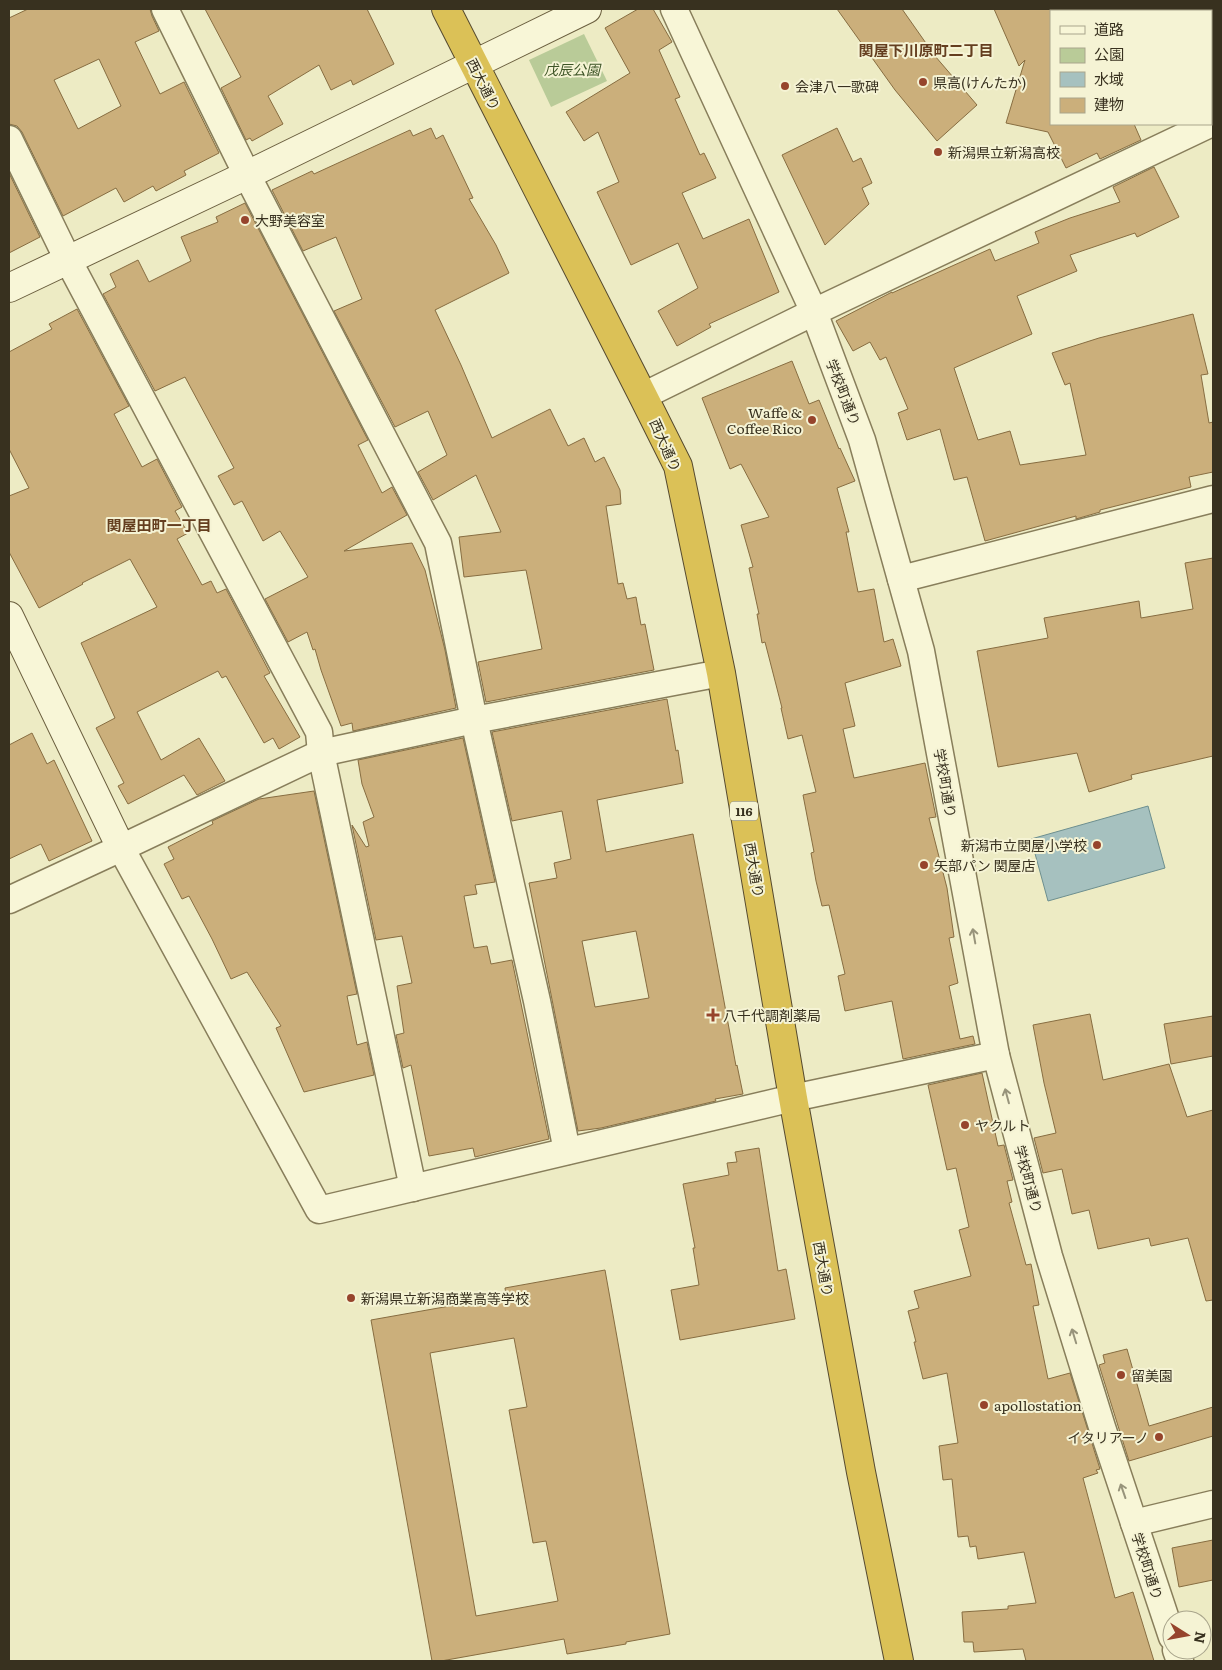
<svg xmlns="http://www.w3.org/2000/svg" width="1222" height="1670" viewBox="0 0 1222 1670" font-family="Literata,'Noto Sans JP',serif">
  <rect width="100%" height="100%" fill="#edebc4"/>
  <path fill="#b9cb98" d="M 584,34 L 607,81 L 551,107 L 529,60 Z"/>
  <path fill="#a6c1bf" stroke="#6d8f8f" d="M 1148,806 L 1165,868 L 1048,901 L 1031,839 Z"/>
  <g fill="#cbaf7b" stroke="#876d41" fill-rule="evenodd">
    <path d="M 28,9 L 150,9 L 152,16 L 159,31 L 135,42 L 160,94 L 184,82 L 219,153 L 184,171 L 186,175 L 156,191 L 153,186 L 124,202 L 116,188 L 63,216 L 22,132 L 17,126 L 9,124 L 9,18 ZM 99,59 L 121,106 L 78,129 L 54,80 Z"/>
    <path d="M 205,9 L 367,9 L 394,64 L 353,85 L 351,80 L 331,90 L 319,65 L 268,96 L 283,124 L 252,141 L 250,138 L 246,140 L 221,88 L 241,77 Z"/>
    <path d="M 638,9 L 653,9 L 672,42 L 659,50 L 680,97 L 675,99 L 700,155 L 704,153 L 716,178 L 682,193 L 703,239 L 749,219 L 779,292 L 709,324 L 711,327 L 677,346 L 658,311 L 698,288 L 678,243 L 631,265 L 597,192 L 619,182 L 598,132 L 584,141 L 566,112 L 630,73 L 605,28 Z"/>
    <path d="M 837,9 L 902,9 L 935,56 L 977,105 L 937,141 L 895,90 Z"/>
    <path d="M 994,9 L 1051,9 L 1051,124 L 1134,124 L 1141,140 L 1100,159 L 1097,153 L 1066,168 L 1048,132 L 1006,123 L 1025,60 L 1019,66 Z"/>
    <path d="M 431,128 L 436,139 L 443,135 L 473,198 L 469,199 L 496,245 L 509,273 L 435,310 L 461,365 L 492,438 L 550,409 L 568,446 L 584,438 L 595,462 L 604,457 L 620,490 L 621,504 L 606,506 L 618,584 L 623,583 L 627,599 L 636,597 L 641,625 L 645,624 L 654,670 L 486,702 L 478,662 L 542,649 L 526,570 L 464,577 L 459,537 L 501,532 L 476,475 L 433,500 L 418,472 L 447,455 L 428,411 L 395,427 L 334,311 L 362,299 L 336,237 L 303,251 L 272,190 L 312,171 L 314,174 L 410,130 L 413,136 Z"/>
    <path d="M 837,128 L 853,162 L 861,158 L 872,183 L 862,188 L 869,204 L 825,245 L 782,155 Z"/>
    <path d="M 1154,167 L 1179,217 L 1137,237 L 1135,233 L 1070,255 L 1077,271 L 1017,296 L 1032,334 L 954,368 L 978,440 L 1010,431 L 1020,465 L 1086,455 L 1070,383 L 1065,385 L 1052,353 L 1099,338 L 1193,314 L 1208,374 L 1201,375 L 1209,423 L 1213,422 L 1213,472 L 1189,477 L 1191,487 L 1100,510 L 1100,512 L 1076,519 L 1076,516 L 985,541 L 967,477 L 954,480 L 940,429 L 907,440 L 898,413 L 908,409 L 886,357 L 880,360 L 870,342 L 853,351 L 836,321 L 892,292 L 892,293 L 990,249 L 995,261 L 1039,243 L 1035,232 L 1070,218 L 1120,202 L 1113,187 Z"/>
    <path d="M 9,173 L 40,237 L 9,253 Z"/>
    <path d="M 245,203 L 368,440 L 358,445 L 382,493 L 392,487 L 407,515 L 344,551 L 412,543 L 425,570 L 445,650 L 456,708 L 353,731 L 352,723 L 341,726 L 321,670 L 315,649 L 313,650 L 307,632 L 288,642 L 265,599 L 308,577 L 280,531 L 263,541 L 242,501 L 234,505 L 218,476 L 234,468 L 185,377 L 155,391 L 103,294 L 116,287 L 110,274 L 138,260 L 149,282 L 191,261 L 181,237 L 218,222 L 216,217 Z"/>
    <path d="M 77,309 L 129,406 L 114,414 L 142,467 L 157,459 L 182,507 L 175,511 L 188,533 L 177,539 L 202,585 L 211,581 L 217,593 L 226,589 L 270,673 L 264,676 L 300,737 L 279,749 L 273,738 L 264,743 L 226,676 L 222,678 L 218,671 L 137,712 L 161,760 L 199,738 L 225,781 L 197,795 L 184,775 L 128,804 L 118,786 L 124,783 L 96,728 L 115,718 L 81,643 L 157,607 L 130,559 L 82,583 L 83,584 L 39,608 L 9,552 L 9,496 L 29,488 L 9,449 L 9,352 L 52,329 L 49,324 Z"/>
    <path d="M 792,361 L 809,404 L 819,400 L 839,449 L 840,448 L 855,481 L 837,488 L 849,532 L 846,532 L 858,592 L 874,589 L 884,642 L 893,639 L 901,666 L 845,683 L 855,726 L 843,729 L 854,778 L 925,763 L 936,817 L 929,818 L 947,888 L 954,937 L 949,938 L 958,983 L 949,986 L 960,1039 L 973,1036 L 975,1044 L 903,1059 L 892,1001 L 845,1011 L 838,976 L 845,974 L 829,905 L 822,906 L 816,881 L 811,853 L 814,852 L 803,795 L 816,792 L 802,735 L 788,739 L 781,708 L 782,708 L 765,642 L 762,643 L 757,614 L 759,614 L 749,568 L 753,567 L 741,525 L 769,517 L 741,464 L 730,469 L 702,398 Z"/>
    <path d="M 1213,558 L 1213,756 L 1131,775 L 1132,779 L 1089,792 L 1077,753 L 998,767 L 977,651 L 1048,638 L 1044,618 L 1139,601 L 1141,618 L 1193,609 L 1185,563 Z"/>
    <path d="M 667,699 L 676,751 L 678,750 L 683,783 L 597,800 L 606,852 L 693,834 L 736,1066 L 737,1065 L 743,1094 L 715,1099 L 716,1101 L 601,1128 L 578,1131 L 529,883 L 557,878 L 554,863 L 571,859 L 562,811 L 512,821 L 492,732 ZM 636,931 L 649,998 L 595,1007 L 582,941 Z"/>
    <path d="M 32,733 L 47,764 L 54,760 L 92,841 L 49,861 L 41,844 L 9,859 L 9,745 Z"/>
    <path d="M 463,738 L 495,882 L 475,885 L 477,894 L 464,896 L 474,948 L 487,946 L 491,964 L 512,960 L 549,1139 L 475,1157 L 473,1148 L 429,1156 L 411,1065 L 403,1068 L 396,1035 L 404,1033 L 397,986 L 412,983 L 402,936 L 376,940 L 352,825 L 366,847 L 369,846 L 363,822 L 374,817 L 362,784 L 358,760 Z"/>
    <path d="M 314,791 L 357,994 L 347,996 L 357,1045 L 367,1042 L 374,1075 L 304,1092 L 276,1028 L 281,1026 L 247,972 L 231,979 L 212,939 L 189,896 L 182,899 L 164,864 L 174,859 L 168,847 L 213,824 L 212,821 L 259,799 Z"/>
    <path d="M 1090,1014 L 1103,1080 L 1169,1064 L 1187,1117 L 1213,1110 L 1213,1300 L 1206,1301 L 1188,1238 L 1151,1246 L 1149,1238 L 1098,1249 L 1089,1210 L 1072,1214 L 1062,1169 L 1043,1173 L 1034,1138 L 1056,1133 L 1044,1083 L 1033,1025 Z"/>
    <path d="M 1213,1016 L 1213,1056 L 1171,1064 L 1164,1024 Z"/>
    <path d="M 982,1073 L 998,1146 L 1004,1145 L 1013,1180 L 1007,1181 L 1012,1202 L 1009,1203 L 1026,1265 L 1031,1264 L 1039,1305 L 1033,1306 L 1048,1379 L 1070,1373 L 1100,1469 L 1096,1470 L 1098,1473 L 1083,1478 L 1115,1598 L 1133,1592 L 1154,1661 L 1026,1661 L 1023,1649 L 974,1652 L 973,1642 L 964,1642 L 962,1612 L 1008,1609 L 1008,1606 L 1036,1603 L 1024,1552 L 978,1559 L 976,1546 L 970,1547 L 968,1536 L 958,1537 L 952,1479 L 943,1480 L 939,1446 L 958,1443 L 947,1373 L 923,1379 L 914,1342 L 916,1342 L 908,1311 L 919,1308 L 914,1291 L 971,1276 L 959,1230 L 969,1227 L 956,1168 L 947,1170 L 928,1085 Z"/>
    <path d="M 759,1148 L 778,1271 L 786,1269 L 795,1319 L 680,1340 L 671,1290 L 699,1285 L 693,1248 L 695,1248 L 683,1184 L 729,1175 L 727,1163 L 737,1162 L 735,1152 Z"/>
    <path d="M 605,1270 L 670,1634 L 626,1642 L 626,1644 L 567,1654 L 564,1639 L 441,1661 L 432,1661 L 371,1320 L 506,1296 L 505,1288 ZM 514,1338 L 527,1407 L 509,1410 L 533,1543 L 546,1541 L 558,1601 L 476,1616 L 430,1353 Z"/>
    <path d="M 1127,1349 L 1149,1426 L 1213,1407 L 1213,1436 L 1129,1461 L 1099,1365 L 1105,1363 L 1103,1355 Z"/>
    <path d="M 1213,1540 L 1213,1580 L 1179,1587 L 1172,1548 Z"/>
  </g>
  <g fill="none" stroke-linecap="round" stroke-linejoin="round">
    <g stroke="#887e5b" stroke-width="29">
      <g id="street">
        <path d="M 165,9 L 247,175 L 438,543 L 474,720 L 537,1001 L 567,1151"/>
        <path d="M 674,9 L 814,312 L 862,440 L 921,651 L 996,1055 L 1049,1256 L 1102,1427 L 1172,1637"/>
        <path d="M 9,139 L 68,260 L 319,732 L 321,753 L 413,1188"/>
        <path d="M 643,396 L 814,312 L 1210,124"/>
        <path d="M 901,579 L 1213,499"/>
        <path d="M 121,848 L 319,1210 L 793,1098 L 996,1055"/>
        <path d="M 9,900 L 121,848 L 321,753 L 474,720 L 721,673"/>
        <path d="M 1134,1523 L 1213,1504"/>
        <path d="M 1176,1650 L 1180,1661"/>
      </g>
    </g>
    <g stroke="#6a5e3e" stroke-width="30">
      <g id="secondary">
        <path d="M 9,288 L 247,175 L 587,9"/>
        <path d="M 9,616 L 121,848"/>
      </g>
    </g>
    <g stroke="#564a2f" stroke-width="30">
      <path id="highway" d="M 446,9 L 643,396 L 678,466 L 721,673 L 793,1098 L 861,1472 L 899,1661"/>
    </g>
    <use href="#street" stroke="#f8f6d7" stroke-width="26"/>
    <use href="#secondary" stroke="#f8f6d7" stroke-width="28"/>
    <use href="#highway" stroke="#dbc157" stroke-width="28"/>
  </g>
  <defs><path id="oneway-shaft" d="M-6 0H5M1.5-3L5.5 0L1.5 3" fill="none" stroke-width="1.6" stroke-linecap="round" stroke-linejoin="round" transform="scale(1.25)"/></defs>
  <g stroke="#98947b">
    <use href="#oneway-shaft" transform="translate(974 936) rotate(-100)"/>
    <use href="#oneway-shaft" transform="translate(1007 1096) rotate(-105)"/>
    <use href="#oneway-shaft" transform="translate(1074 1336) rotate(-107)"/>
    <use href="#oneway-shaft" transform="translate(1123 1491) rotate(-109)"/>
  </g>
  <g fill="#96442c" stroke="#f5f3d4" stroke-width="2">
    <circle cx="923" cy="82" r="5"/>
    <circle cx="785" cy="86" r="5"/>
    <circle cx="938" cy="152" r="5"/>
    <circle cx="245" cy="220" r="5"/>
    <circle cx="812" cy="420" r="5"/>
    <circle cx="1097" cy="845" r="5"/>
    <circle cx="924" cy="865" r="5"/>
    <path d="M710.5 1007.5h5v5h5v5h-5v5h-5v-5h-5v-5h5z"/>
    <circle cx="965" cy="1125" r="5"/>
    <circle cx="351" cy="1298" r="5"/>
    <circle cx="1121" cy="1375" r="5"/>
    <circle cx="984" cy="1405" r="5"/>
    <circle cx="1159" cy="1437" r="5"/>
  </g>
  <g text-anchor="middle" dominant-baseline="central" stroke-width="4" stroke-linejoin="round" paint-order="stroke">
    <rect fill="#f5f3d4" stroke="#716b55" stroke-width="1" x="730" y="801.5" width="28" height="19" rx="4"/>
    <g font-size="12" font-weight="bold" fill="#38311f">
      <text x="744" y="811">116</text>
    </g>
    <g font-size="14" font-style="italic" fill="#3d5426" stroke="#f5f3d4">
      <text x="572" y="69">戊辰公園</text>
    </g>
    <g font-size="14" fill="#38311f" stroke="#f5f3d4" text-anchor="start">
      <text x="933" y="82">県高(けんたか)</text>
      <text x="795" y="86">会津八一歌碑</text>
      <text x="948" y="152">新潟県立新潟高校</text>
      <text x="255" y="220">大野美容室</text>
      <text x="802" y="412" text-anchor="end">Waffe &amp;<tspan x="802" dy="16">Coffee Rico</tspan></text>
      <text x="1087" y="845" text-anchor="end">新潟市立関屋小学校</text>
      <text x="934" y="865">矢部パン 関屋店</text>
      <text x="723" y="1015">八千代調剤薬局</text>
      <text x="975" y="1125">ヤクルト</text>
      <text x="361" y="1298">新潟県立新潟商業高等学校</text>
      <text x="1131" y="1375">留美園</text>
      <text x="994" y="1405">apollostation</text>
      <text x="1149" y="1437" text-anchor="end">イタリアーノ</text>
    </g>
    <g font-size="14" fill="#38311f" stroke="#f5f3d4">
      <text transform="translate(484 84) rotate(63)">西大通り</text>
      <text transform="translate(844 392) rotate(69)">学校町通り</text>
      <text transform="translate(666 445) rotate(66)">西大通り</text>
      <text transform="translate(946 783) rotate(80)">学校町通り</text>
      <text transform="translate(755 870) rotate(80)">西大通り</text>
      <text transform="translate(1029 1179) rotate(75)">学校町通り</text>
      <text transform="translate(824 1269) rotate(80)">西大通り</text>
      <text transform="translate(1148 1566) rotate(72)">学校町通り</text>
    </g>
    <g font-size="15" font-weight="bold" fill="#643e1f" stroke="#f5f3d4">
      <text x="926" y="49">関屋下川原町二丁目</text>
      <text x="159" y="524">関屋田町一丁目</text>
    </g>
  </g>
  <rect width="1222" height="1670" fill="none" stroke="#38311f" stroke-width="20"/>
  <rect x="1050" y="10" width="162" height="115" fill="#f5f3d4" stroke="#a9a58c"/>
  <rect x="1060" y="26" width="25" height="8" fill="#f8f6d7" stroke="#a9a58c"/>
  <text x="1094" y="35" font-size="15" fill="#38311f">道路</text>
  <rect x="1060" y="48" width="25" height="15" fill="#b9cb98" stroke="#a9a58c"/>
  <text x="1094" y="60" font-size="15" fill="#38311f">公園</text>
  <rect x="1060" y="72" width="25" height="15" fill="#a6c1bf" stroke="#a9a58c"/>
  <text x="1094" y="85" font-size="15" fill="#38311f">水域</text>
  <rect x="1060" y="98" width="25" height="15" fill="#cbaf7b" stroke="#a9a58c"/>
  <text x="1094" y="110" font-size="15" fill="#38311f">建物</text>
  <g transform="translate(1187 1635) rotate(101)"><circle r="24" fill="#f5f3d4" stroke="#a9a58c"/>
  <path d="M0-4L9 19L0 12L-9 19Z" fill="#96442c"/>
  <text y="-8" font-size="14" font-weight="bold" text-anchor="middle" fill="#38311f">N</text>
  </g>
</svg>
